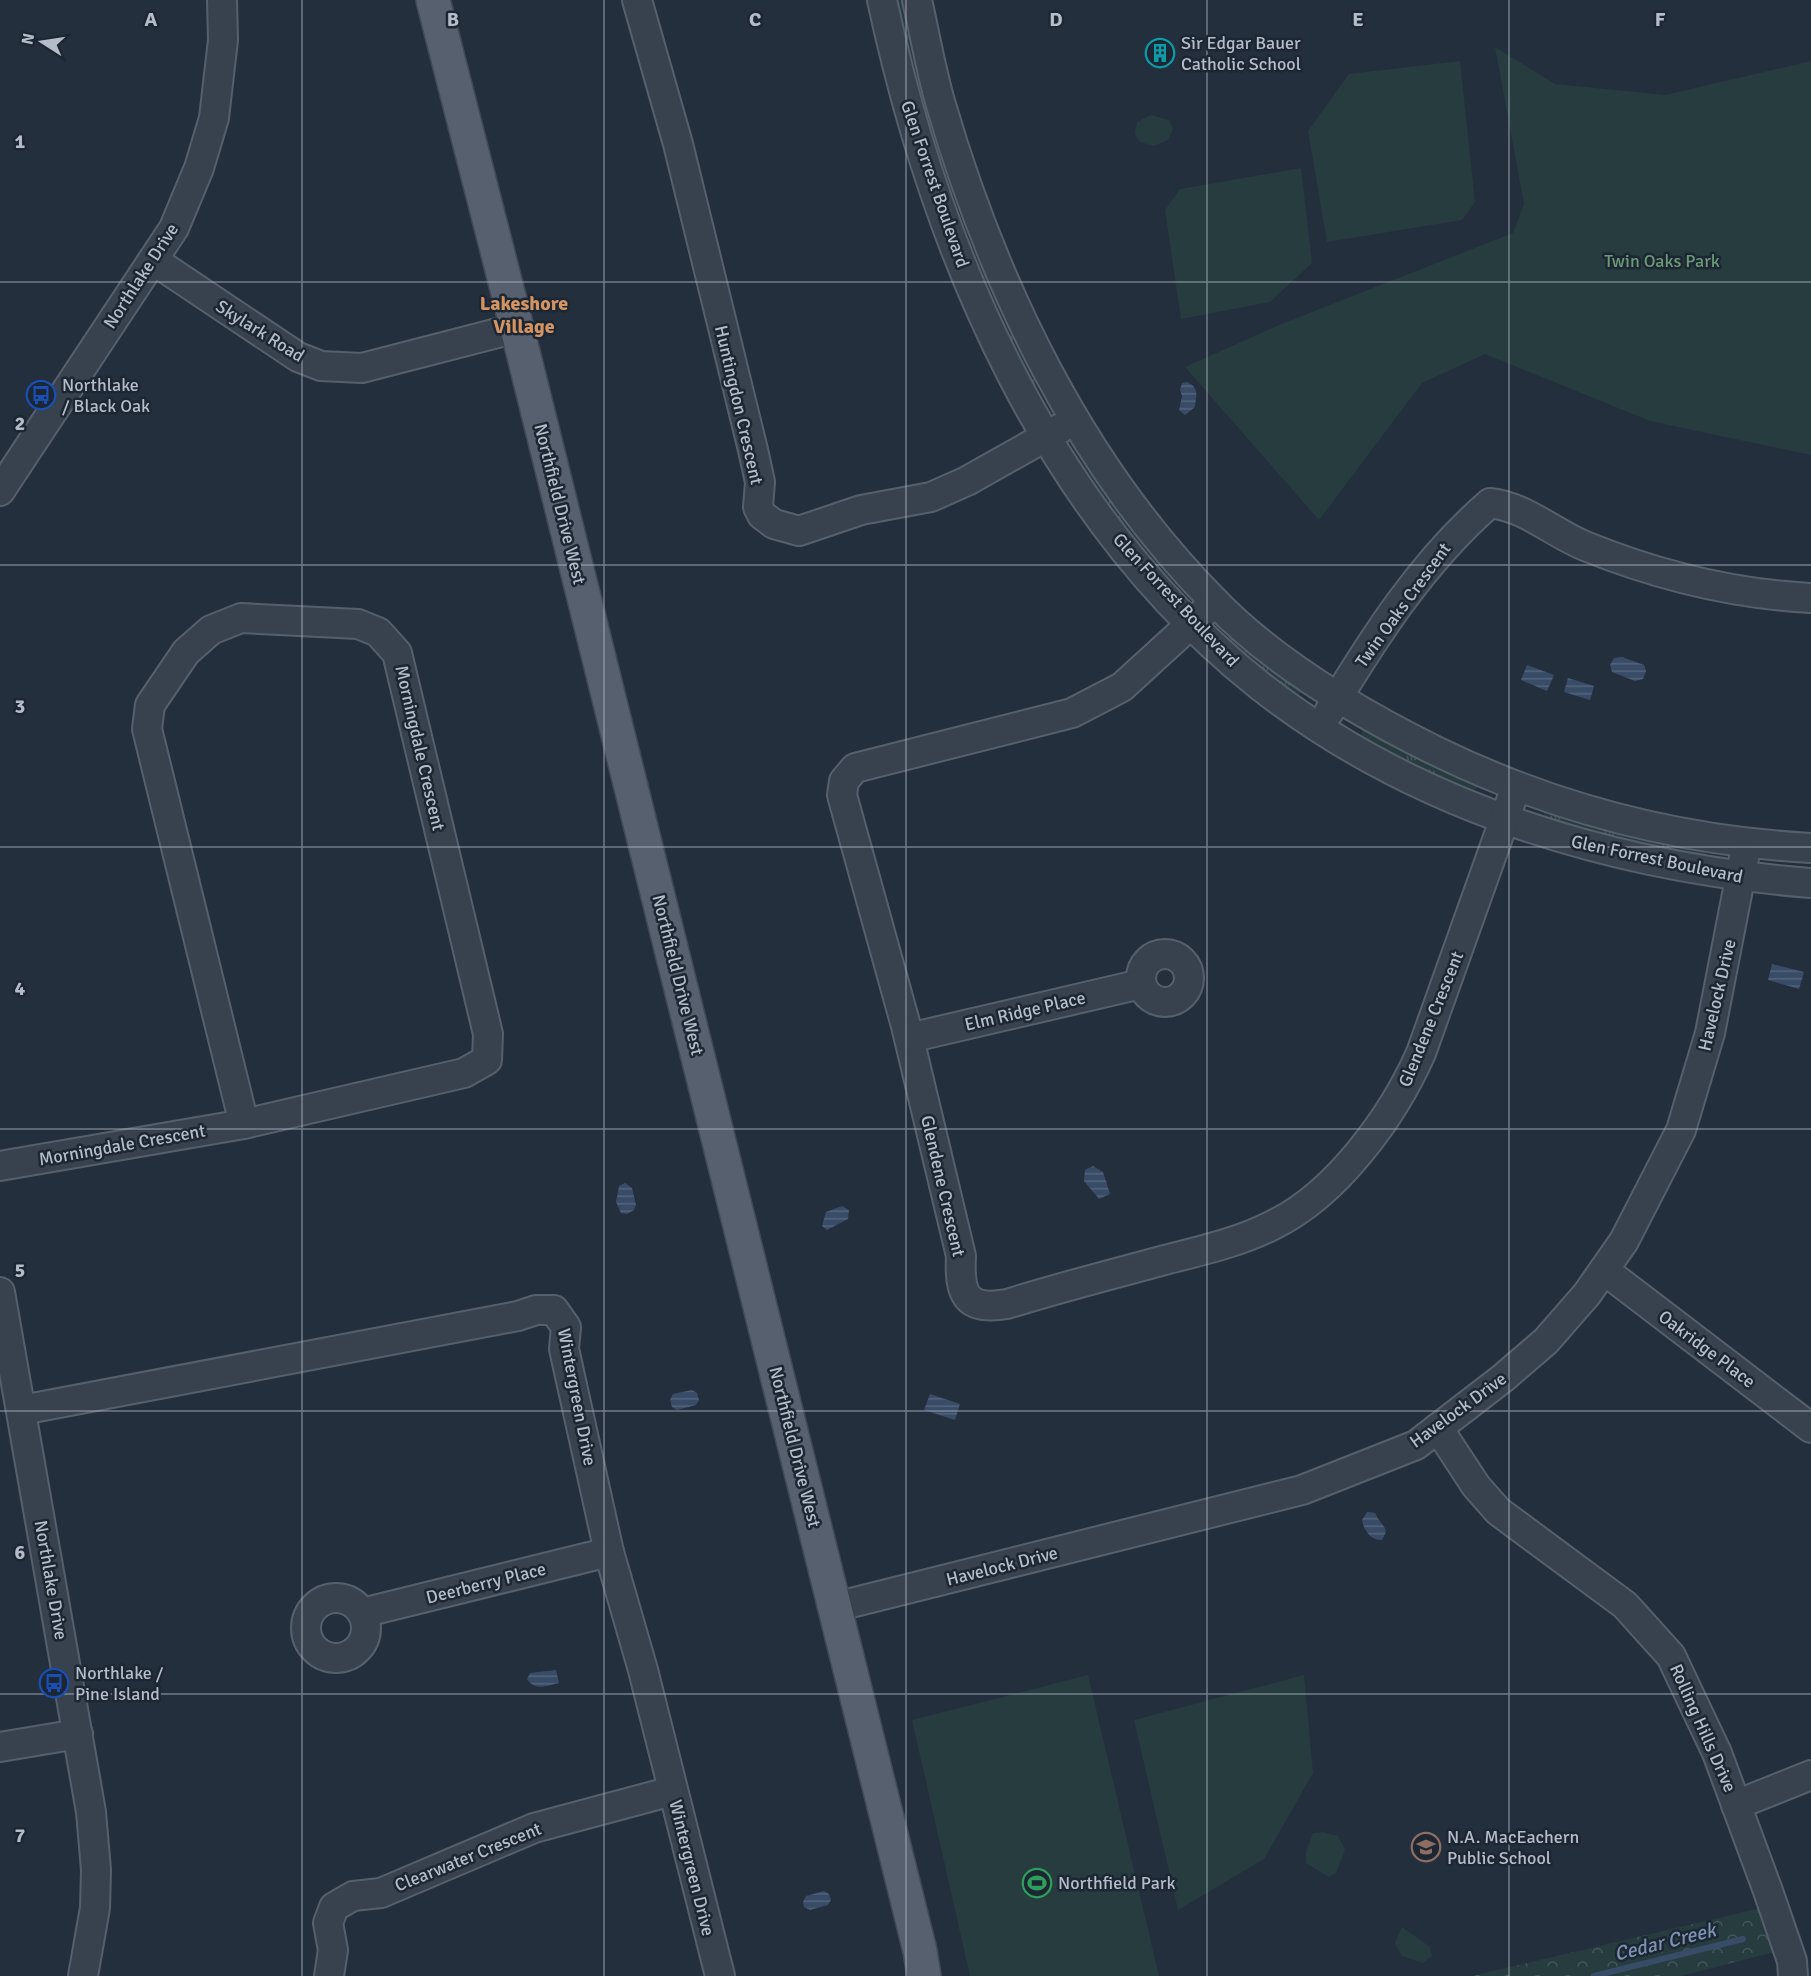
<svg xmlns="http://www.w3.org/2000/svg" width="1811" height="1976" viewBox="0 0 1811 1976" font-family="Signika,sans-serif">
  <defs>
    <pattern id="grass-tufts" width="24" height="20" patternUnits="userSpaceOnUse" patternTransform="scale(1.5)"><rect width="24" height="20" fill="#263c3f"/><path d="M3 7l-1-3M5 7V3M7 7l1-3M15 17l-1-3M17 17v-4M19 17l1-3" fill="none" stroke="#435659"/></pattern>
    <pattern id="forest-crowns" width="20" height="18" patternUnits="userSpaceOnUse" patternTransform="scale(1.5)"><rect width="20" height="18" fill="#263c3f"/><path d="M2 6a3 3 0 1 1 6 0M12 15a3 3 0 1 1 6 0" fill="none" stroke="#435659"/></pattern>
    <pattern id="water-rules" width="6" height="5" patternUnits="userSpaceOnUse" patternTransform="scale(1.5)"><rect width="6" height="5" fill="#394c67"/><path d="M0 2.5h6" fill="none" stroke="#53647b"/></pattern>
  </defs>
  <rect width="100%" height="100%" fill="#242f3e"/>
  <g fill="url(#grass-tufts)">
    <path d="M 892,0 L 905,0 L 955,189 L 952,194 L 947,192 Z"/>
    <path d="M 964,230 L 1035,380 L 1036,389 L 1033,391 L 958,231 Z"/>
    <path d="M 1067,448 L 1074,451 L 1127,522 L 1171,573 L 1172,585 L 1166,586 Z"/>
    <path d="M 1231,633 L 1303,689 L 1301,693 L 1296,694 L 1231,643 L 1228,638 Z"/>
    <path d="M 1364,729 L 1478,782 L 1477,788 L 1472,791 L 1465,789 L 1364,741 L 1361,735 Z"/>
    <path d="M 1550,812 L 1707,850 L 1707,860 L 1666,854 L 1543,818 L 1544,813 Z"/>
  </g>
  <path fill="url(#forest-crowns)" d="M 1761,1908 L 1774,1952 L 1681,1976 L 1472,1976 Z"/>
  <g fill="#263c3f">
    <path d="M 1495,47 L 1555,84 L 1665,95 L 1811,61 L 1811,455 L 1650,421 L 1485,354 L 1422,383 L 1319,520 L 1185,367 L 1279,325 L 1513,233 L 1524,204 Z"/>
    <path d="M 1460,61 L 1475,202 L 1462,220 L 1327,242 L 1308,131 L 1349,74 Z"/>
    <path d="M 1151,115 L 1169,120 L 1173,129 L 1168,140 L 1154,146 L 1140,142 L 1135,134 L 1137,122 Z"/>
    <path d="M 1301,168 L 1312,263 L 1270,302 L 1181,319 L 1165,210 L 1180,189 Z"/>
    <path d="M 1088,1675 L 1159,1976 L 970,1976 L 912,1720 Z"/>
    <path d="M 1304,1675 L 1313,1773 L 1264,1859 L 1178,1910 L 1134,1720 Z"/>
    <path d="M 1323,1832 L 1338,1836 L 1345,1850 L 1336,1873 L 1329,1877 L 1306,1863 L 1306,1852 L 1313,1833 Z"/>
    <path d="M 1402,1927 L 1430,1947 L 1432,1956 L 1423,1963 L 1402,1956 L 1395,1943 Z"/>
  </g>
  <g fill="url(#water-rules)">
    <path d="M 1187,382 C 1200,388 1196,396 1195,407 L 1185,415 L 1179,410 L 1182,396 L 1180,390 L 1182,383 Z"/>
    <path d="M 1622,657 L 1644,665 L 1646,671 L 1643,679 L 1635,681 L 1612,672 L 1610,665 L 1614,658 Z"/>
    <path d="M 1527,665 L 1554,675 L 1547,691 L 1521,680 Z"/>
    <path d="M 1568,678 L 1594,686 L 1590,700 L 1564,692 Z"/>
    <path d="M 1772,964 L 1804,972 L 1799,989 L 1768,980 Z"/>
    <path d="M 1093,1166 L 1103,1172 L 1110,1194 L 1099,1199 L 1084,1181 L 1085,1170 Z"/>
    <path d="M 625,1183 L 632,1188 L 636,1205 L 634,1210 L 627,1214 L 621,1213 L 616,1202 L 619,1186 Z"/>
    <path d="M 842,1206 L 849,1210 L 848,1219 L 827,1230 L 822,1226 L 826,1212 Z"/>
    <path d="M 692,1390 L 697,1393 L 699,1400 L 696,1405 L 677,1410 L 672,1407 L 670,1400 L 673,1394 Z"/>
    <path d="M 930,1394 L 960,1404 L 955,1420 L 924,1410 Z"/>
    <path d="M 1367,1512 L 1375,1513 C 1378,1521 1385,1525 1386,1532 L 1382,1540 C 1370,1540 1364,1530 1362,1520 Z"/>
    <path d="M 556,1670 L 559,1683 C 546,1686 535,1691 527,1679 L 530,1673 Z"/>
    <path d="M 824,1891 L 829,1894 L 831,1900 L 828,1905 L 810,1910 L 804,1907 L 803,1902 L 806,1896 Z"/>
  </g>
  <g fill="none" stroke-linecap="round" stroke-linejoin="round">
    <path stroke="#394c67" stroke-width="6" d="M 1594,1976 L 1743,1939"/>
    <g stroke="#565f6c" stroke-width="32">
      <g id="minor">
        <path d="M 637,0 L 678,144 L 753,450 L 760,482 L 758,507 L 762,515 L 774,524 L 799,531 L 861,510 L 931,497 L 967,481 L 1061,428"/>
        <path d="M 882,0 C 937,256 1049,518 1259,685 C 1415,808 1616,868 1811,883"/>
        <path d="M 917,0 C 925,35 931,71 941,105 C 994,286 1080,466 1214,601 C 1274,663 1359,713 1436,751 C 1553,808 1681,841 1811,848"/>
        <path d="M 153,260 L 298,357 L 321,366 L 362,368 L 517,328"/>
        <path d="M 0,491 L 174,228 L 199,168 L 214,118 L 223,40 L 222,0"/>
        <path d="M 1215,602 L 1122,687 L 1072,713 L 855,768 L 844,781 L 842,795 L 906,1026 L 961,1256 C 959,1295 966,1311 1007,1304 C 1058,1288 1109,1275 1161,1261 C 1199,1251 1238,1243 1273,1225 C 1337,1194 1393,1116 1421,1053 L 1516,787"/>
        <path d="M 1329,712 C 1374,637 1423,561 1490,503 C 1526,507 1553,533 1585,546 C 1659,576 1732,594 1811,598"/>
        <circle cx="1165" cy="978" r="24"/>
        <path d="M 909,1038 L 1141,984"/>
        <path d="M 0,1166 L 244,1124 L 464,1073 L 487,1060 L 488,1034 L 397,653 L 378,632 L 358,624 L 241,618 L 211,630 L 186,652 L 150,705 L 147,729 L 244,1124"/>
        <path d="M 1604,1270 L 1811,1428"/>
        <path d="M 0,1292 L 91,1812 L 96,1870 L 95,1908 L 83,1976"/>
        <path d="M 22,1410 L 518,1316 L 536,1310 L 554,1310 L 566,1327 L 564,1349 L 609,1552 L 643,1670 L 720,1976"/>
        <path d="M 1438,1428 L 1476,1486 L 1498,1511 L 1625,1605 L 1671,1656 L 1717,1753 L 1768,1891 L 1792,1961 L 1793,1976"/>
        <circle cx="336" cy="1628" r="30"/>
        <path d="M 835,1607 L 1302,1490 L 1416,1445 L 1503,1378 L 1546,1341 L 1587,1294 L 1624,1241 L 1681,1130 L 1710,1033 L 1744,858"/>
        <path d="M 362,1613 L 609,1552"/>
        <path d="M 0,1747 L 78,1734"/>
        <path d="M 1736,1805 L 1811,1775"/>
        <path d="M 329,1976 L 333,1950 L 328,1923 L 334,1907 L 353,1896 L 381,1893 L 534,1828 L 672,1791"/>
      </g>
    </g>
    <g stroke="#414a57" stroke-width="36">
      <path id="major" d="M 433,0 L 517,328 L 920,1951 L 924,1976"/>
    </g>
    <use href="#minor" stroke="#38414e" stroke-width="28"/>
    <use href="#major" stroke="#56606e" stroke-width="33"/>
  </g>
  <path fill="none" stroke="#b4bcc9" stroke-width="1.5" stroke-opacity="0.55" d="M 302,0 L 302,1976M 604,0 L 604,1976M 906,0 L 906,1976M 1207,0 L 1207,1976M 1509,0 L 1509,1976M 0,282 L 1811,282M 0,565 L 1811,565M 0,847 L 1811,847M 0,1129 L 1811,1129M 0,1411 L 1811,1411M 0,1694 L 1811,1694"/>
  <defs>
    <g id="building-ring" transform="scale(1.5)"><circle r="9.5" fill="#1d2633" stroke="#0f9aa8" stroke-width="1.5"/><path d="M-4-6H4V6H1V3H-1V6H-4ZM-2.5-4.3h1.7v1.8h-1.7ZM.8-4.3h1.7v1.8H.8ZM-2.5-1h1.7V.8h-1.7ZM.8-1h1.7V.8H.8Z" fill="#0f9aa8"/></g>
    <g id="bus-ring" transform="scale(1.5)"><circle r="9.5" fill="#1d2633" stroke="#1a4fb4" stroke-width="1.5"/><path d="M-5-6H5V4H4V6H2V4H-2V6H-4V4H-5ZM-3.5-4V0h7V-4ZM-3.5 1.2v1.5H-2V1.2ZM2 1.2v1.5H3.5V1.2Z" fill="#1a4fb4"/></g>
    <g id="school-ring" transform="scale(1.5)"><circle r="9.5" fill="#1d2633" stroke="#8d6e63" stroke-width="1.5"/><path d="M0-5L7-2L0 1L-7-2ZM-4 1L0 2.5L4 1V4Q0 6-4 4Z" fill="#8d6e63"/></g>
    <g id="stadium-ring" transform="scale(1.5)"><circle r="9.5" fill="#1d2633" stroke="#2e9e5b" stroke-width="1.5"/><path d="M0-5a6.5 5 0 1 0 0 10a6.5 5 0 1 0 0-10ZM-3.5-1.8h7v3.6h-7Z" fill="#2e9e5b"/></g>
  </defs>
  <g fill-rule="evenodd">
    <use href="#building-ring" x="1160" y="53"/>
    <use href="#bus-ring" x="41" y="395"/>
    <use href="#bus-ring" x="54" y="1683"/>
    <use href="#school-ring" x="1426" y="1847"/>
    <use href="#stadium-ring" x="1037" y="1883"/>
  </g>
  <g text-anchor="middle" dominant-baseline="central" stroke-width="5" stroke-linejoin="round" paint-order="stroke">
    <g font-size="18" fill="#b4bcc9" stroke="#1d2633" text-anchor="start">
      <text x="1181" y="43">Sir Edgar Bauer<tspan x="1181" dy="21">Catholic School</tspan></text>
      <text x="62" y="385">Northlake<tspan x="62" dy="21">/ Black Oak</tspan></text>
      <text x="75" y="1673">Northlake /<tspan x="75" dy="21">Pine Island</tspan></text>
      <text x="1447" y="1837">N.A. MacEachern<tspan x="1447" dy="21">Public School</tspan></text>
      <text x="1058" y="1883">Northfield Park</text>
    </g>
    <g font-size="18" fill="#b4bcc9" stroke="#1d2633">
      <text transform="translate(935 184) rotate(71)">Glen Forrest Boulevard</text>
      <text transform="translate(141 276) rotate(-57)">Northlake Drive</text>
      <text transform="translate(260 331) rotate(32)">Skylark Road</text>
      <text transform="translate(739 405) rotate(77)">Huntingdon Crescent</text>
      <text transform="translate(560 504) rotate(76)">Northfield Drive West</text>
      <text transform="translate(1176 600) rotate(47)">Glen Forrest Boulevard</text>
      <text transform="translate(1403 605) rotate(-54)">Twin Oaks Crescent</text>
      <text transform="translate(420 748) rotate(77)">Morningdale Crescent</text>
      <text transform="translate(1657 859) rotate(12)">Glen Forrest Boulevard</text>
      <text transform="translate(678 975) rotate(76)">Northfield Drive West</text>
      <text transform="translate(1717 995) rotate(-77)">Havelock Drive</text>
      <text transform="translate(1025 1011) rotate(-13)">Elm Ridge Place</text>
      <text transform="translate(1431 1019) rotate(-68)">Glendene Crescent</text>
      <text transform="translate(122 1145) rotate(-10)">Morningdale Crescent</text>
      <text transform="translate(943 1186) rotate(77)">Glendene Crescent</text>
      <text transform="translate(1707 1349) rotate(37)">Oakridge Place</text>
      <text transform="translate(577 1397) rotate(79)">Wintergreen Drive</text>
      <text transform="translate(1458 1410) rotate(-36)">Havelock Drive</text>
      <text transform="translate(795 1447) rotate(76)">Northfield Drive West</text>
      <text transform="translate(1002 1566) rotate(-14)">Havelock Drive</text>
      <text transform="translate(51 1580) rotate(80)">Northlake Drive</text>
      <text transform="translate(486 1583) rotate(-14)">Deerberry Place</text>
      <text transform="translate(1703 1728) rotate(66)">Rolling Hills Drive</text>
      <text transform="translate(468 1857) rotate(-22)">Clearwater Crescent</text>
      <text transform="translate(692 1868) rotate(76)">Wintergreen Drive</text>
    </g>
    <g font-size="18" fill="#6b9a76" stroke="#1d2633">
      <text x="1662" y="261">Twin Oaks Park</text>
    </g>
    <g font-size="20" font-weight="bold" fill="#d59563" stroke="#1d2633">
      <text x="524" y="303">Lakeshore<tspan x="524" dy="23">Village</tspan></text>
    </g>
    <g font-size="20" font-style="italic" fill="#7c92b1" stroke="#1d2633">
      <text transform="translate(1665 1942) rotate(-14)">Cedar Creek</text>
    </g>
  </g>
  <g font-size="20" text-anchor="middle" font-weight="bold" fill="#b4bcc9" stroke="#1d2633" stroke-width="5" stroke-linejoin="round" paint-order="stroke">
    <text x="151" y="26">A</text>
    <text x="453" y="26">B</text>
    <text x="755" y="26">C</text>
    <text x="1056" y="26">D</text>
    <text x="1358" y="26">E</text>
    <text x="1660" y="26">F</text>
    <text x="20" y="148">1</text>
    <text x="20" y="430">2</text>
    <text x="20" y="713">3</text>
    <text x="20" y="995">4</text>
    <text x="20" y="1277">5</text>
    <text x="20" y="1559">6</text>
    <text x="20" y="1842">7</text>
  </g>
  <g transform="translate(42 42) rotate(282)" stroke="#1d2633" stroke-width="4.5" paint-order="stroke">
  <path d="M0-4.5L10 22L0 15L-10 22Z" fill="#b4bcc9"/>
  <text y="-9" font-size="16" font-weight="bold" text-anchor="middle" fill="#b4bcc9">N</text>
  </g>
</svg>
